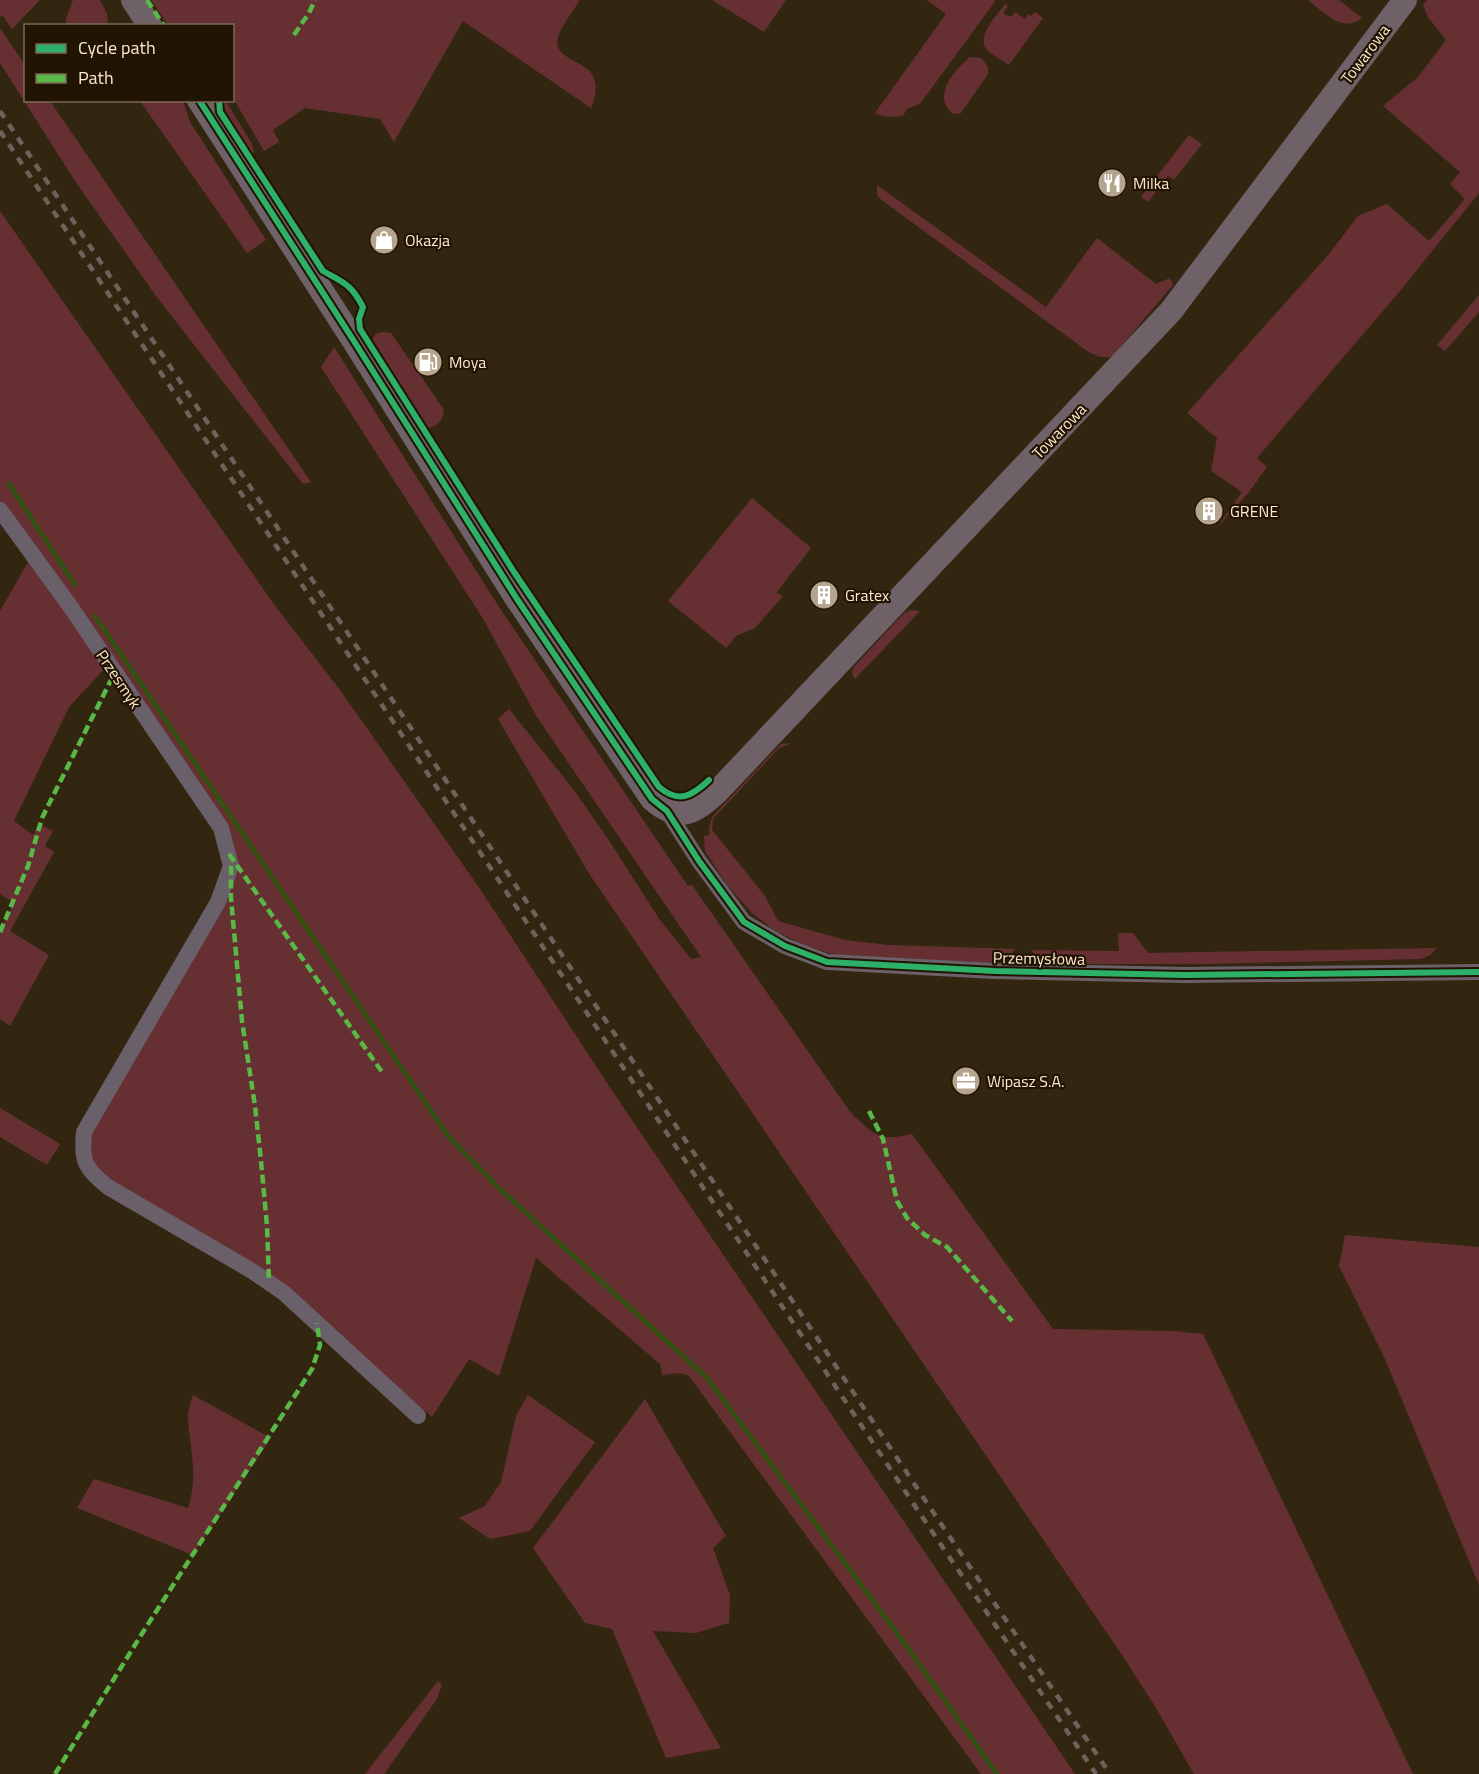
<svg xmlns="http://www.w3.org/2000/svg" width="1479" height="1774" viewBox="0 0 1479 1774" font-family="'Titillium Web',sans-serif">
  <rect width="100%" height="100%" fill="#332610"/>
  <g fill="#663033">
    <path d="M 0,0 L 40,0 L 12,29 L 3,16 L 0,17 Z"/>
    <path d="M 73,0 L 100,0 L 107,14 L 108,25 L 66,25 L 66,19 Z"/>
    <path d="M 151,0 L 580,0 C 573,11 562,25 558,37 C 550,69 613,53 591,108 L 463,21 L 394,142 L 380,119 L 305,108 L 273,130 L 279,142 L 264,151 L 233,98 L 232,26 L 168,25 Z"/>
    <path d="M 712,0 L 786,0 L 764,32 Z"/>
    <path d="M 927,0 L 996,0 L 920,104 L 907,109 L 903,116 C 892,117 884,118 875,113 L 946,14 Z"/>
    <path d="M 1308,0 L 1339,0 L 1362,18 C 1343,34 1324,12 1308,0 Z"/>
    <path d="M 1427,0 L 1479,0 L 1479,193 L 1395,297 L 1257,458 L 1267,467 L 1249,492 L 1216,529 L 1242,492 L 1211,471 L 1217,438 L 1187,413 L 1329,254 L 1358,216 L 1387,204 L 1429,241 L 1465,199 L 1450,184 L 1460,172 L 1383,106 L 1418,77 L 1446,40 L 1428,17 L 1423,5 Z"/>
    <path d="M 1005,4 L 1008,6 L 1003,13 L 1008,16 L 1012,16 L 1015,12 L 1025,19 L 1028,14 L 1031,16 L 1035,12 L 1043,18 L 1009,65 C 1002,60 994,56 988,51 C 974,37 997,16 1005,4 Z"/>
    <path d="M 0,28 L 25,65 L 26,100 L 50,101 L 311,482 L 303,484 L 156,296 L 75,181 L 0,63 Z"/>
    <path d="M 970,57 L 981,58 L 988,67 L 988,74 L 961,113 L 953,114 C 931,97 954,70 970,57 Z"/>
    <path d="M 140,101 L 183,101 L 190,122 L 266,240 L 247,253 Z"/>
    <path d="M 223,101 L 226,101 L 252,144 L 254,152 L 252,157 L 222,108 Z"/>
    <path d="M 1189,135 L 1202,144 L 1174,180 L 1168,176 L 1148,202 L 1141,197 Z"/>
    <path d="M 877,185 L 1046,307 L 1097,238 L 1156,284 L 1170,278 L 1173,285 L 1113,356 C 1103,359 1096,356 1087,351 L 879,198 L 877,194 Z"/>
    <path d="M 0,211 L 273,603 L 340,690 L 478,886 L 613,1092 L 1075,1774 L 981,1774 L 689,1376 L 680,1373 L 662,1375 L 660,1364 L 536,1258 L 499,1376 L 469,1359 L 432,1417 L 424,1410 L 419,1417 L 274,1290 L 90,1173 L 82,1135 L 238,861 L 106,667 L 69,707 L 14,821 L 33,835 L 39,824 L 53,831 L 45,846 L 54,852 L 10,931 L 49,955 L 10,1026 L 0,1019 L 0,930 L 14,903 L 0,894 L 0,611 L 31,557 L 0,511 Z"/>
    <path d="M 1479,295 L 1479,312 L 1445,351 L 1437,345 Z"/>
    <path d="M 383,332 L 391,333 L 444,410 C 442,421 439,425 428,428 L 372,340 L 376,334 Z"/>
    <path d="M 334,347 L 501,610 L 688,886 L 692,885 L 851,1113 C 875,1135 877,1142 912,1134 L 1053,1329 L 1174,1331 L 1203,1334 L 1413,1774 L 1194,1774 L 1156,1708 L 1124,1658 L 588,872 L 498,719 L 509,709 L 574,790 L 608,839 L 660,920 L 691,959 L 701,957 L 537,717 L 482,617 L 321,367 Z"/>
    <path d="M 752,498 L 811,548 L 776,593 L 783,596 L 755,628 L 736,636 L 726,648 L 668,601 Z"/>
    <path d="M 912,610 L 920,611 L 855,679 L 852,674 L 853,668 L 904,613 Z"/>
    <path d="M 791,743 L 778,749 L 713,819 L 712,830 L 765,896 L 778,921 L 845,940 L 889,945 L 1015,949 C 1010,958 1004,961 994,963 L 836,955 L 804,945 L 774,930 L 752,913 L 727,885 L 705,851 L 704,836 L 710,835 L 709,829 L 712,817 L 781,744 Z"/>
    <path d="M 1118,933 L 1133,933 L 1148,953 L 1437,948 L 1430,955 L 1421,959 L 1201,964 L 1048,964 L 1041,960 L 1031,950 L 1119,951 Z"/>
    <path d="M 0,1108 L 60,1144 L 47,1165 L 0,1137 Z"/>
    <path d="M 1345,1235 L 1479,1247 L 1479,1585 L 1385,1359 L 1339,1266 Z"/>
    <path d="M 193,1395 L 271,1438 L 193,1555 L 77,1508 L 94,1479 L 188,1508 C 199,1473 190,1453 188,1418 C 188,1410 191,1402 193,1395 Z"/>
    <path d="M 528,1395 L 595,1442 L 530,1531 L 490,1539 L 459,1518 L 485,1506 L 501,1482 L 516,1416 Z"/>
    <path d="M 645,1399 L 726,1536 L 713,1548 L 730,1595 L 729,1623 L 696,1633 L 653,1631 L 721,1748 L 666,1758 L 612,1629 L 585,1623 L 533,1548 Z"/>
    <path d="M 438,1681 L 442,1685 L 437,1699 L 384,1774 L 365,1774 Z"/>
  </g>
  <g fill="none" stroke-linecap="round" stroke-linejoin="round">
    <g stroke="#325411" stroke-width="4.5">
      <path d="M 9,484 L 75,585"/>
      <path d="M 95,616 L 448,1136 L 500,1189 L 707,1378 L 900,1637 L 997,1774"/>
    </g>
    <g stroke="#6a606a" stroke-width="16">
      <path d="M 0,510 L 70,606 L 221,828 L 231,866 L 218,902 L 84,1132 C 81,1161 85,1169 108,1187 L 252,1271 L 284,1293 L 418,1416"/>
      <path d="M 667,811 L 699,861 L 744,922 L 785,946 L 827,962 L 995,971 L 1185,975 L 1479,972"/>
    </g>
    <g stroke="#6e6268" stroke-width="24">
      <path d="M 133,0 L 150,26"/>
      <path d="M 199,100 L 352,338 L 517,599 L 652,799 C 679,822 693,814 717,792 L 1171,311 L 1405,0"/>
    </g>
    <g stroke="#6d625c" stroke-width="4.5" stroke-dasharray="8 8" stroke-linecap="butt">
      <path d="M 0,111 L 937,1518 L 1110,1774"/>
      <path d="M 0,131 L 927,1524 L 1096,1774"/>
    </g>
    <g stroke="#58b947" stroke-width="4.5" stroke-dasharray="9 4.5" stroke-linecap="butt">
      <path d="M 147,0 L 164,26"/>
      <path d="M 294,35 L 309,13 L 315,0"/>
      <path d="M 229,854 L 382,1072"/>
      <path d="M 231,866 L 231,898 L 242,1021 L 255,1106 L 261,1161 L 267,1226 L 269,1282"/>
      <path d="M 0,932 L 28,866 L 42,818 L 115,672"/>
      <path d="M 869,1111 L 883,1139 L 897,1201 L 907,1218 L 925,1235 L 947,1247 L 1012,1321"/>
      <path d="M 55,1774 L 143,1632 L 312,1369 L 320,1345 L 317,1323"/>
    </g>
    <g stroke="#221402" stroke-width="10">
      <g id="cycleway">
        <path d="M 199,100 L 352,338 L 517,599 L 652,799 L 667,811 L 699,861 L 744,922 L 785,946 L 827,962 L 995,971 L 1185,975 L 1479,972"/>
        <path d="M 219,100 L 220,112 L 323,271 C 344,283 351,284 363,307 L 359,319 L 360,329 L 514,572 L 659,787 C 679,804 692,796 709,780"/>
      </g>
    </g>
    <use href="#cycleway" stroke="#2db169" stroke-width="6"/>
  </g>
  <defs>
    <g id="restaurant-disc" transform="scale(1.5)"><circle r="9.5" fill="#b6a58d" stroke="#221402"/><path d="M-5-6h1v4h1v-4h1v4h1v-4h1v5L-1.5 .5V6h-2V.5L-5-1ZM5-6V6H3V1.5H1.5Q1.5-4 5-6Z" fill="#fff"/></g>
    <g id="shop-disc" transform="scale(1.5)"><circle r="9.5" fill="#b6a58d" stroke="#221402"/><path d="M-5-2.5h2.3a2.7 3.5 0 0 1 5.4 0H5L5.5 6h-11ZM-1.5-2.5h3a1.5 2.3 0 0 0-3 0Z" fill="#fff"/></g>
    <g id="fuel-disc" transform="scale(1.5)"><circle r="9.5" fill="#b6a58d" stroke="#221402"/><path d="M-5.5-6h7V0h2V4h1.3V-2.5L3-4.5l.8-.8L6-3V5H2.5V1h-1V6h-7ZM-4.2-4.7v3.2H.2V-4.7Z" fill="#fff"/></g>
    <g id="building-disc" transform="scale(1.5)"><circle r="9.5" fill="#b6a58d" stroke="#221402"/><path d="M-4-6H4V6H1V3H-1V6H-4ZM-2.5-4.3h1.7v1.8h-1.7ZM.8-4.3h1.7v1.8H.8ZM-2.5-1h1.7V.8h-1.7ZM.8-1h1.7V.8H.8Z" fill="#fff"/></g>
    <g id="office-disc" transform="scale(1.5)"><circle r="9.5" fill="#b6a58d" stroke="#221402"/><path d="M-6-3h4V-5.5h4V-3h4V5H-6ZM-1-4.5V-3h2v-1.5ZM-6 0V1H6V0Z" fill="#fff"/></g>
  </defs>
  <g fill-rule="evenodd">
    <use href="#restaurant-disc" x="1112" y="183"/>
    <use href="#shop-disc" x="384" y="240"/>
    <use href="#fuel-disc" x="428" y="362"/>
    <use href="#building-disc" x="1209" y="511"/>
    <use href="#building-disc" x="824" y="595"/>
    <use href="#office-disc" x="966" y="1081"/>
  </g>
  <g text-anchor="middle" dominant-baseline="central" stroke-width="4.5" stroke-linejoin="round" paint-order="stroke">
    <g font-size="16" fill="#fde9d0" stroke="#221402">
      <text transform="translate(1365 54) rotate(-53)">Towarowa</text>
      <text transform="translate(1059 431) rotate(-46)">Towarowa</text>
      <text transform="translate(119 679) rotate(56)">Przesmyk</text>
      <text transform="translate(1039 958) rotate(1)">Przemysłowa</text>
    </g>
    <g font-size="16" fill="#fde9d0" stroke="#221402" text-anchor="start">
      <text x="1133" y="183">Milka</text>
      <text x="405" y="240">Okazja</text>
      <text x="449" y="362">Moya</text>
      <text x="1230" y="511">GRENE</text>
      <text x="845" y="595">Gratex</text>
      <text x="987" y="1081">Wipasz S.A.</text>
    </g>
  </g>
  <rect x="24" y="24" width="210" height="78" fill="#221402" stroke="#7a6954" stroke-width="1.5"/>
  <rect x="36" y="44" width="30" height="9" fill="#2db169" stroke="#7a6954" stroke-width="1.5"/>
  <text x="78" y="54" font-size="18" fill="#fde9d0">Cycle path</text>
  <rect x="36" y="74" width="30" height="9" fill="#58b947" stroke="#7a6954" stroke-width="1.5"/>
  <text x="78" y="84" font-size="18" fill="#fde9d0">Path</text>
</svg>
